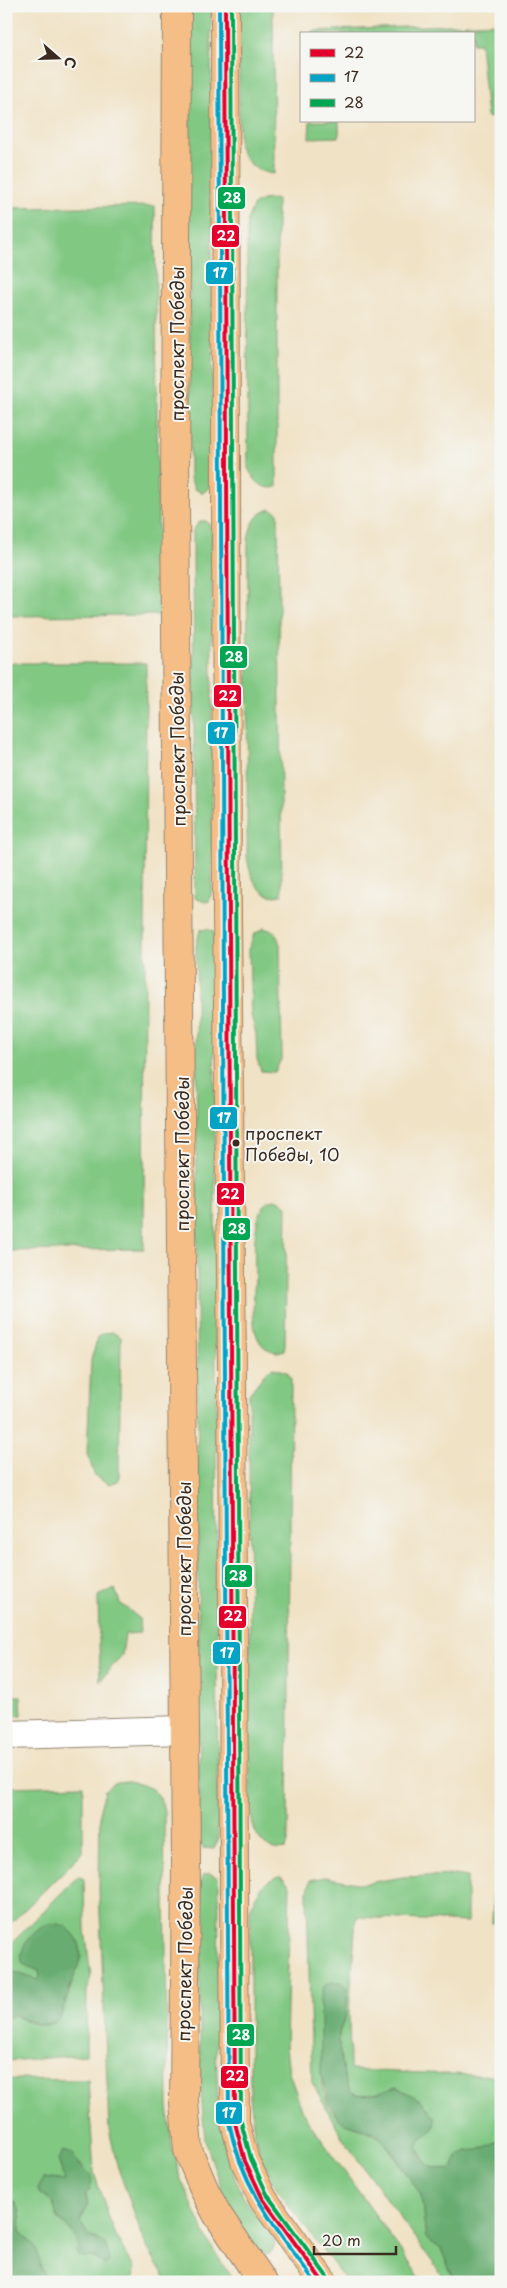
<svg xmlns="http://www.w3.org/2000/svg" width="507" height="2288" viewBox="0 0 507 2288" font-family="'Playpen Sans',sans-serif">
  <rect width="100%" height="100%" fill="#f6f6f2"/>
  <filter id="ink" filterUnits="userSpaceOnUse"><feTurbulence type="fractalNoise" baseFrequency=".02" numOctaves="2"/><feDisplacementMap in="SourceGraphic" scale="10" xChannelSelector="R" yChannelSelector="G"/><feConvolveMatrix kernelMatrix="1 2 1 2 8 2 1 2 1" color-interpolation-filters="sRGB"/></filter>
  <filter id="wash" filterUnits="userSpaceOnUse"><feTurbulence type="fractalNoise" baseFrequency=".0096" numOctaves="4" result="noise"/><feDisplacementMap in="SourceGraphic" scale="20" xChannelSelector="R" yChannelSelector="G"/><feGaussianBlur stdDeviation="1.12" result="paint"/><feColorMatrix in="noise" values="0 0 0 0 0 0 0 0 0 0 0 0 0 0 0 0 0 1.4 0 .05"/><feComposite in="paint" operator="in"/></filter>
  <g filter="url(#wash)">
    <rect width="100%" height="100%" fill="#f0e2c5"/>
    <g fill="#81c883" stroke="#5e7950" fill-rule="evenodd">
      <path d="M 189,6 L 211,6 L 213,478 L 212,485 L 203,493 L 195,489 L 190,478 Z"/>
      <path d="M 239,6 L 273,6 L 274,174 C 256,172 245,163 239,146 Z"/>
      <path d="M 498,23 L 499,119 L 487,117 L 480,43 L 473,43 L 473,34 L 312,34 L 312,31 Z"/>
      <path d="M 310,121 L 339,121 L 339,137 L 309,138 Z"/>
      <path d="M 277,199 L 277,487 C 262,491 254,480 248,468 L 247,220 L 254,204 L 263,200 Z"/>
      <path d="M 155,206 L 159,615 L 6,616 L 6,208 Z"/>
      <path d="M 271,509 L 278,513 L 282,895 C 258,901 249,874 247,856 L 248,540 C 250,525 256,513 271,509 Z"/>
      <path d="M 200,521 L 206,521 L 212,528 L 212,891 L 209,901 L 205,902 L 195,898 L 193,530 Z"/>
      <path d="M 6,663 L 146,663 L 144,1249 L 6,1251 Z"/>
      <path d="M 264,928 L 275,932 L 280,944 L 282,1057 L 275,1072 L 261,1071 L 257,1059 L 256,1034 L 251,1015 L 249,949 L 254,934 Z"/>
      <path d="M 207,929 L 213,931 L 214,935 L 218,1840 L 214,1849 L 203,1848 L 199,1841 L 196,946 L 200,930 Z"/>
      <path d="M 278,1200 L 287,1206 L 285,1345 L 284,1350 C 278,1353 275,1352 270,1350 C 247,1342 254,1297 255,1278 C 255,1256 252,1229 262,1209 C 265,1202 271,1200 278,1200 Z"/>
      <path d="M 112,1332 L 121,1337 L 119,1477 L 118,1481 L 109,1484 L 95,1476 L 87,1454 L 91,1360 L 98,1337 L 104,1333 Z"/>
      <path d="M 274,1368 L 287,1372 L 291,1378 L 288,1843 L 286,1849 C 259,1854 251,1826 250,1806 L 249,1394 L 267,1371 Z"/>
      <path d="M 115,1589 L 120,1603 L 139,1618 L 140,1633 L 125,1634 L 122,1655 L 100,1681 L 98,1596 Z"/>
      <path d="M 6,1696 L 21,1696 L 22,1715 L 6,1717 Z"/>
      <path d="M 129,1781 C 150,1787 161,1789 164,1813 L 168,2104 L 172,2147 L 180,2177 L 208,2241 L 234,2282 L 167,2280 L 146,2246 L 117,2165 L 109,2129 L 99,1889 L 100,1809 L 105,1790 L 116,1782 Z"/>
      <path d="M 83,1785 L 83,1852 L 6,1928 L 6,1893 L 10,1888 L 6,1876 L 6,1787 Z"/>
      <path d="M 209,1873 L 218,1878 L 219,1884 C 219,1925 218,1967 217,2009 C 216,2070 214,2130 239,2188 C 247,2208 265,2222 275,2241 L 274,2249 L 267,2255 L 258,2251 L 227,2205 L 205,2140 L 200,2080 L 200,1888 L 202,1876 Z"/>
      <path d="M 454,1875 L 467,1877 L 467,1922 L 356,1917 L 349,2013 L 350,2070 L 501,2076 L 501,2140 L 478,2150 L 467,2151 L 458,2155 L 451,2170 L 433,2167 L 426,2163 L 423,2155 L 417,2148 L 420,2139 L 429,2134 L 412,2096 L 396,2087 C 384,2092 366,2098 353,2093 C 343,2088 338,2045 339,2034 C 340,2028 344,2022 346,2015 C 347,2006 347,1997 348,1988 L 319,2003 C 329,2036 308,2093 339,2118 C 352,2129 370,2129 383,2140 L 421,2195 L 426,2238 L 441,2249 L 452,2275 L 459,2282 L 447,2282 L 343,2139 L 312,2082 L 307,1897 L 310,1880 L 325,1877 L 362,1884 L 403,1877 Z"/>
      <path d="M 78,1876 L 84,1879 L 85,1930 L 91,1976 L 87,1992 L 86,2055 L 6,2061 L 7,2017 L 13,2016 L 35,2024 L 47,2025 L 61,2015 L 81,1957 L 80,1946 L 39,1929 L 25,1944 L 23,1964 L 39,1971 L 40,1976 L 37,1980 L 6,1969 L 6,1949 Z"/>
      <path d="M 281,1876 L 290,1885 L 286,2047 L 289,2073 L 304,2115 L 423,2282 L 347,2282 L 278,2191 L 258,2153 L 250,2098 L 250,1910 C 256,1894 262,1880 281,1876 Z"/>
      <path d="M 494,1877 L 501,1877 L 501,1923 L 492,1923 Z"/>
      <path d="M 6,2079 L 88,2080 L 94,2173 L 114,2233 L 134,2268 L 133,2282 L 54,2282 L 46,2279 L 31,2243 L 20,2231 L 16,2202 L 6,2195 ZM 72,2154 L 77,2163 L 82,2165 L 88,2206 L 80,2221 L 88,2235 L 98,2239 L 99,2262 L 79,2246 L 72,2231 L 62,2223 L 53,2203 L 39,2193 L 38,2188 L 44,2178 L 65,2181 Z"/>
    </g>
    <g fill="#68ac71" stroke="#526b48">
      <path d="M 48,1924 C 56,1923 64,1924 70,1930 C 87,1946 80,1963 72,1981 C 68,1992 65,2004 61,2015 C 50,2035 29,2019 13,2016 L 6,2018 L 6,1969 L 37,1980 L 40,1976 L 39,1971 L 23,1964 C 16,1949 34,1930 48,1924 Z"/>
      <path d="M 332,1982 L 341,1982 L 348,1988 C 347,1997 347,2006 346,2015 C 344,2022 340,2027 339,2034 C 338,2045 343,2088 353,2093 C 366,2098 384,2091 396,2087 L 421,2100 L 435,2117 C 435,2129 431,2133 420,2139 L 417,2148 L 426,2163 L 433,2167 L 451,2170 L 458,2155 L 467,2151 L 478,2150 L 501,2140 L 501,2282 L 459,2282 L 452,2275 L 441,2249 L 426,2238 L 421,2195 L 389,2147 L 375,2133 L 345,2124 L 338,2118 L 328,2101 L 321,2075 L 321,2011 L 319,2003 L 324,1986 Z"/>
      <path d="M 63,2151 L 72,2154 C 77,2168 104,2175 85,2195 L 88,2206 L 80,2221 L 88,2235 L 107,2245 L 109,2262 L 104,2265 L 95,2258 L 78,2256 L 76,2251 L 79,2246 L 72,2231 L 58,2219 L 53,2203 L 39,2193 L 38,2188 L 44,2178 L 65,2181 L 58,2159 Z"/>
      <path d="M 6,2195 C 21,2203 22,2215 20,2231 C 24,2238 30,2240 34,2246 C 42,2259 36,2275 54,2282 L 23,2282 L 6,2275 Z"/>
    </g>
  </g>
  <g filter="url(#ink)">
    <g fill="none" stroke-linecap="round" stroke-linejoin="round">
      <g stroke="#968672" stroke-width="30">
        <path id="minor" d="M 6,1735 L 184,1730"/>
      </g>
      <g stroke="#968672" stroke-width="30">
        <g id="major">
          <path d="M 177,6 L 175,502 L 186,1860 L 184,2102 L 188,2150 L 205,2191 L 217,2214 L 263,2282"/>
          <path d="M 225,6 L 227,915 L 232,1365 L 235,2123 L 245,2161 L 263,2199 L 323,2282"/>
        </g>
      </g>
      <use href="#minor" stroke="#fff" stroke-width="28"/>
      <use href="#major" stroke="#f6be87" stroke-width="28"/>
      <g stroke="#f6f6f2" stroke-width="8">
        <path id="bus-1" d="M 225,6 C 227,712 232,1417 235,2123 L 245,2161 L 263,2199 L 323,2282"/>
      </g>
      <g stroke="#f6f6f2" stroke-width="8">
        <path id="bus-2" d="M 219,6 C 220,712 226,1417 229,2123 C 243,2190 276,2228 315,2282"/>
      </g>
      <g stroke="#f6f6f2" stroke-width="8">
        <path id="bus-3" d="M 231,6 C 233,712 238,1417 241,2122 L 251,2159 L 268,2196 L 328,2278"/>
      </g>
      <use href="#bus-1" stroke="#e4002b" stroke-width="4"/>
      <use href="#bus-2" stroke="#03a3c5" stroke-width="4"/>
      <use href="#bus-3" stroke="#00a651" stroke-width="4"/>
    </g>
  </g>
  <circle fill="#3b2a1e" stroke="#f6f6f2" stroke-width="2" cx="236" cy="1143" r="4.5"/>
  <g text-anchor="middle" dominant-baseline="central" stroke-width="4" stroke-linejoin="round" paint-order="stroke">
    <g font-size="17" fill="#3b2a1e" stroke="#f6f6f2" text-anchor="start">
      <text x="245" y="1133">проспект<tspan x="245" dy="21">Победы, 10</tspan></text>
    </g>
    <g font-size="18" fill="#3b2a1e" stroke="#f6f6f2">
      <text transform="translate(176 344) rotate(-90)">проспект Победы</text>
      <text transform="translate(177 749) rotate(-91)">проспект Победы</text>
      <text transform="translate(181 1154) rotate(-90)">проспект Победы</text>
      <text transform="translate(183 1559) rotate(-90)">проспект Победы</text>
      <text transform="translate(184 1964) rotate(-89)">проспект Победы</text>
    </g>
  </g>
  <g stroke="#f6f6f2" stroke-width="2">
    <rect x="217" y="186" width="29" height="24" rx="5" fill="#00a651"/>
    <rect x="211" y="224" width="29" height="24" rx="5" fill="#e4002b"/>
    <rect x="205" y="261" width="29" height="24" rx="5" fill="#03a3c5"/>
    <rect x="219" y="645" width="29" height="24" rx="5" fill="#00a651"/>
    <rect x="213" y="684" width="29" height="24" rx="5" fill="#e4002b"/>
    <rect x="207" y="721" width="29" height="24" rx="5" fill="#03a3c5"/>
    <rect x="209" y="1106" width="29" height="24" rx="5" fill="#03a3c5"/>
    <rect x="216" y="1182" width="29" height="24" rx="5" fill="#e4002b"/>
    <rect x="222" y="1217" width="29" height="24" rx="5" fill="#00a651"/>
    <rect x="224" y="1564" width="29" height="24" rx="5" fill="#00a651"/>
    <rect x="218" y="1605" width="29" height="24" rx="5" fill="#e4002b"/>
    <rect x="212" y="1641" width="29" height="24" rx="5" fill="#03a3c5"/>
    <rect x="226" y="2023" width="29" height="24" rx="5" fill="#00a651"/>
    <rect x="220" y="2065" width="29" height="24" rx="5" fill="#e4002b"/>
    <rect x="215" y="2101" width="28" height="24" rx="5" fill="#03a3c5"/>
  </g>
  <g font-size="14" text-anchor="middle" font-weight="bold" fill="#fff">
    <text x="232" y="203">28</text>
    <text x="226" y="241">22</text>
    <text x="220" y="278">17</text>
    <text x="234" y="662">28</text>
    <text x="228" y="701">22</text>
    <text x="221" y="738">17</text>
    <text x="224" y="1123">17</text>
    <text x="230" y="1199">22</text>
    <text x="237" y="1234">28</text>
    <text x="238" y="1581">28</text>
    <text x="233" y="1621">22</text>
    <text x="227" y="1658">17</text>
    <text x="241" y="2040">28</text>
    <text x="235" y="2081">22</text>
    <text x="229" y="2118">17</text>
  </g>
  <rect width="507" height="2288" fill="none" stroke="#f6f6f2" stroke-width="25"/>
  <rect x="300" y="32" width="175" height="90" fill="#f6f6f2" stroke="#aba49d"/>
  <rect x="310" y="49" width="25" height="8" fill="#e4002b" stroke="#aba49d"/>
  <text x="344" y="58" font-size="15" fill="#3b2a1e">22</text>
  <rect x="310" y="74" width="25" height="8" fill="#03a3c5" stroke="#aba49d"/>
  <text x="344" y="82" font-size="15" fill="#3b2a1e">17</text>
  <rect x="310" y="99" width="25" height="8" fill="#00a651" stroke="#aba49d"/>
  <text x="344" y="108" font-size="15" fill="#3b2a1e">28</text>
  <g transform="translate(58 58) rotate(110)" stroke="#f6f6f2" stroke-width="4" paint-order="stroke">
  <path d="M0-4L9 19L0 12L-9 19Z" fill="#3b2a1e"/>
  <text y="-8" font-size="14" font-weight="bold" text-anchor="middle" fill="#3b2a1e">С</text>
  </g>
  <path d="M314 2246v8h82v-8" fill="none" stroke="#3b2a1e" stroke-width="2.5"/>
  <text x="322" y="2246" font-size="15" fill="#3b2a1e" stroke="#f6f6f2" stroke-width="4" paint-order="stroke">20 m</text>
</svg>
